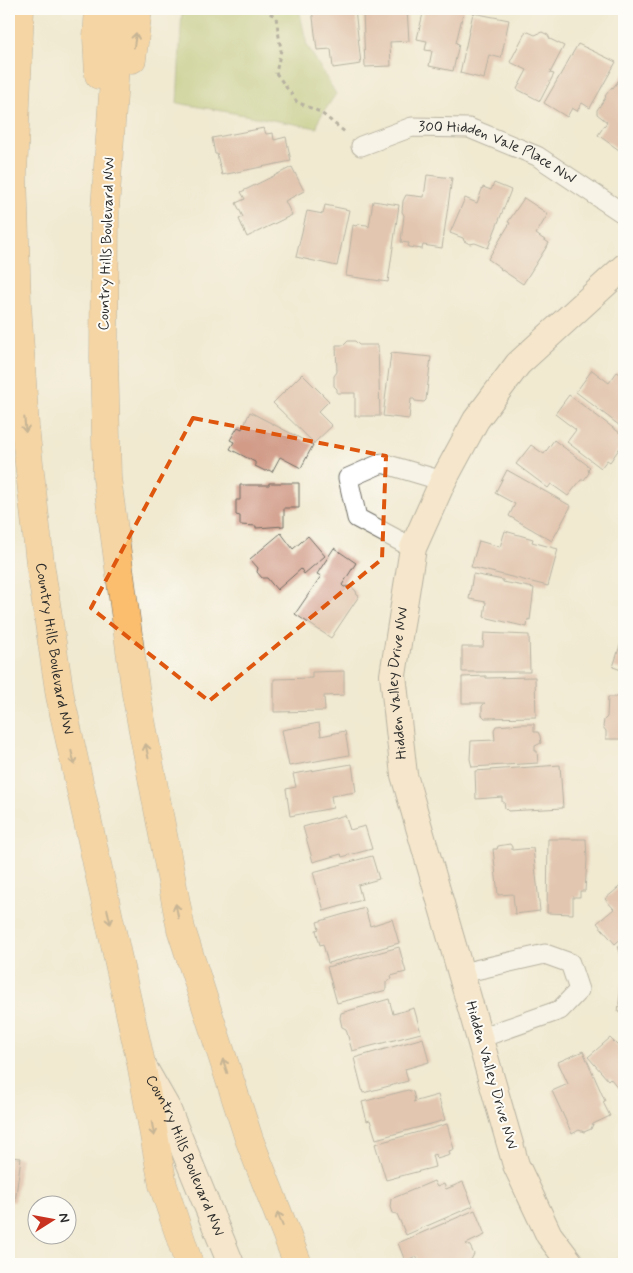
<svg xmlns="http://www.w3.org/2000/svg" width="633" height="1273" viewBox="0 0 633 1273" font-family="Mynerve,sans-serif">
  <rect width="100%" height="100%" fill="#fdfcf7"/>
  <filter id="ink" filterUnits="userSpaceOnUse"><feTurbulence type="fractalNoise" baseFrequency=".02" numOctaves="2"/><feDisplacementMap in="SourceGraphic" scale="10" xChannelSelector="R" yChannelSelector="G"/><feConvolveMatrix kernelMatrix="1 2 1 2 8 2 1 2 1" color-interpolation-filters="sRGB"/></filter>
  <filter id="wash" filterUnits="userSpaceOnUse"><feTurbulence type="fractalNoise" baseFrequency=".0096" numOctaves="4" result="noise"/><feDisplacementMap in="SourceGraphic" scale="20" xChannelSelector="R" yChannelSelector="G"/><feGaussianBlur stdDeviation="1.12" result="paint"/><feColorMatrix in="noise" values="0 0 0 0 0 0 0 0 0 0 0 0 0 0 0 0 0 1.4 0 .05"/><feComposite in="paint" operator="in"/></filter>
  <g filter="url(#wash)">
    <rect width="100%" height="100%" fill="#f1ead1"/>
    <path fill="#a8bc61" stroke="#6a7446" d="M 182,9 L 299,9 L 307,45 L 336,94 L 319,119 L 317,128 L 177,103 Z"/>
    <g id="blocks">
      <g fill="#d19b88">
        <path d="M 312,9 L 355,9 L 361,64 L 333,68 L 331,49 L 317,50 Z"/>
        <path d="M 363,9 L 407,9 L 409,41 L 390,42 L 391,66 L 365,67 Z"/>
        <path d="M 424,9 L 464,9 L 456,43 L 459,44 L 453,71 L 429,66 L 432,51 L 425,50 L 427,41 L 417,39 Z"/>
        <path d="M 473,13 L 509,20 L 501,58 L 489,55 L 484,79 L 460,73 Z"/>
        <path d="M 526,31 L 535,35 L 542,32 L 548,35 L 550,39 L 564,46 L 550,73 L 554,74 L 540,101 L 517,89 L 527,70 L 510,62 Z"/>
        <path d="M 578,44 L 616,62 L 590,108 L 582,103 L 577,111 L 572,108 L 567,117 L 544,103 Z"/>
        <path d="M 624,73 L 624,143 L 619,150 L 598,135 L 607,122 L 597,114 L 597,110 L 606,97 L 605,96 L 612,87 L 613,88 Z"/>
        <path d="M 264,128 L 266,134 L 273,133 L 274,140 L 286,137 L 291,161 L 222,175 L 217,154 L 215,154 L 212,138 Z"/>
        <path d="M 292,167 L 304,191 L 285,201 L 292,215 L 247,237 L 239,219 L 243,217 L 236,203 L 245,199 L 241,192 Z"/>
        <path d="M 427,175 L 452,178 L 442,248 L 423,245 L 422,249 L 408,247 L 409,243 L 401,242 L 404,215 L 402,212 L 403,201 L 406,195 L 424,197 Z"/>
        <path d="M 494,183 L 511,190 L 488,248 L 475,243 L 470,244 L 464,241 L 463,238 L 450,233 L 465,198 L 477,203 L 483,187 L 491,190 Z"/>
        <path d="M 524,198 L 548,214 L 536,234 L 549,243 L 523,284 L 502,270 L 500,269 L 501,268 L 488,259 L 510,223 L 508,222 Z"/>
        <path d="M 373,201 L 399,205 L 388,282 L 346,276 L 353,225 L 356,226 L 358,224 L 367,225 L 369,227 Z"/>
        <path d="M 325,205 L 349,210 L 337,266 L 296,257 L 307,211 L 323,214 Z"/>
        <path d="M 348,341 L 355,341 L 359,345 L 378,345 L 380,416 L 355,416 L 355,393 L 337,393 L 337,389 L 334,386 L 334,376 L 337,372 L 336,345 L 344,345 Z"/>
        <path d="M 391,353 L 431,357 L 426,400 L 424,402 L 415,401 L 414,399 L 411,399 L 409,419 L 383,416 Z"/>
        <path d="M 592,370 L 609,383 L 617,372 L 624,376 L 624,429 L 576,392 Z"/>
        <path d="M 302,374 L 329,401 L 318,412 L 332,426 L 314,443 L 273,403 Z"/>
        <path d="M 569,395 L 624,436 L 624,442 L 610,462 L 607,460 L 601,468 L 567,442 L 576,430 L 555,414 Z"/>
        <path d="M 250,412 L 313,445 L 301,468 L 280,457 L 272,472 L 269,470 L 265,471 L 255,466 L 255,462 L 230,449 L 234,442 L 230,440 L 238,427 L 242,429 Z"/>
        <path d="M 554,440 L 590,467 L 588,469 L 589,473 L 584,480 L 581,480 L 568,496 L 551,484 L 548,488 L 516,464 L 531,445 L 544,454 Z"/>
        <path d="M 507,470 L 571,506 L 552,541 L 509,516 L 515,504 L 495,493 Z"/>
        <path d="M 269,483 L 299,483 L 299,508 L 284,508 L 284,526 L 256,528 L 256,526 L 240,525 L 240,516 L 236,515 L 236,500 L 240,500 L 240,485 L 269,485 Z"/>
        <path d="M 505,531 L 533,539 L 532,542 L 558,549 L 548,586 L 471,567 L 479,541 L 500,547 Z"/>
        <path d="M 281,533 L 293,549 L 308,536 L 325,556 L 304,574 L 301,569 L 277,590 L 267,578 L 262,578 L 257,572 L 258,568 L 250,559 Z"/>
        <path d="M 334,548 L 356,563 L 342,585 L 344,587 L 350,586 L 356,591 L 357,595 L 359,596 L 331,638 L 295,614 L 321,576 L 317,574 Z"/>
        <path d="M 473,574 L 503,580 L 503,582 L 534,588 L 530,620 L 528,619 L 527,627 L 484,617 L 486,602 L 469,599 Z"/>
        <path d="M 484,633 L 529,635 L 530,672 L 462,672 L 462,647 L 483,647 Z"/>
        <path d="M 624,633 L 624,671 L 613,667 Z"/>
        <path d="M 344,671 L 344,695 L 324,696 L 325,711 L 274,712 L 274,679 L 312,678 L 312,672 Z"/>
        <path d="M 486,676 L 486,678 L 535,677 L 536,717 L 485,718 L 482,715 L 482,706 L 485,703 L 462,703 L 462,677 Z"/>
        <path d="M 608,697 L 624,697 L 624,739 L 606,739 L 606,731 L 603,727 L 604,720 L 607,717 Z"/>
        <path d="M 319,723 L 321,736 L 345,731 L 349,755 L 289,766 L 282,730 Z"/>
        <path d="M 521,724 L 534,724 L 534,732 L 538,732 L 540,736 L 541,743 L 535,746 L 535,751 L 537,751 L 538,763 L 472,767 L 470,759 L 471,741 L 495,740 L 494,730 L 496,726 Z"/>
        <path d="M 352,764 L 356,792 L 331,796 L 333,808 L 290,816 L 286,789 L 296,787 L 293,774 Z"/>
        <path d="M 560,765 L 563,808 L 508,811 L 505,808 L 504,802 L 502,802 L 502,797 L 476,799 L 475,771 Z"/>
        <path d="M 345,815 L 350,830 L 365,826 L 372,849 L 342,857 L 341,854 L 313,862 L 303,827 Z"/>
        <path d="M 548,839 L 586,839 L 587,860 L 585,891 L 580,891 L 580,897 L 573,897 L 573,914 L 547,913 Z"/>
        <path d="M 510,844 L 512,847 L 512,850 L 533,848 L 540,911 L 515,914 L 513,894 L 498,895 L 493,849 L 497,849 L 498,846 Z"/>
        <path d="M 372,856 L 379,879 L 358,885 L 362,900 L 324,911 L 313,872 Z"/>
        <path d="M 624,883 L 624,936 L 615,944 L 597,923 L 614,909 L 605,899 Z"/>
        <path d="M 365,908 L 370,926 L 392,919 L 399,943 L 328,963 L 323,944 L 320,945 L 316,930 L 319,929 L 317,922 Z"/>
        <path d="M 624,944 L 624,964 L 618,946 Z"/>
        <path d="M 399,947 L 406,972 L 391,976 L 392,979 L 386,982 L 386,990 L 383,991 L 337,1003 L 327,967 Z"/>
        <path d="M 621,986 L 624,987 L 624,1013 L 618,1012 Z"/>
        <path d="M 389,999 L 393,1014 L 414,1008 L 421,1033 L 352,1051 L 346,1029 L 342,1027 L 340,1018 L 341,1013 Z"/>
        <path d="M 423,1038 L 429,1062 L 405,1069 L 408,1081 L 363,1093 L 354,1058 Z"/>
        <path d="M 610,1038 L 620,1048 L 624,1044 L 624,1095 L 610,1078 L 608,1080 L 588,1057 Z"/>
        <path d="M 583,1051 L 605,1101 L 603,1102 L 610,1116 L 593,1124 L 591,1129 L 584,1132 L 579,1130 L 572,1134 L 552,1091 L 568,1084 L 558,1062 Z"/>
        <path d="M 408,1090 L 413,1092 L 415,1100 L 413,1102 L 438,1095 L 445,1120 L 376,1139 L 370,1120 L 367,1121 L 362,1102 Z"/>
        <path d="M 447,1124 L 454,1149 L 449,1151 L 450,1155 L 437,1159 L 436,1154 L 432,1155 L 435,1167 L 386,1180 L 375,1144 Z"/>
        <path d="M 9,1157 L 21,1158 L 15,1202 L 9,1201 Z"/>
        <path d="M 434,1181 L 437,1187 L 444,1184 L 446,1189 L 463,1182 L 473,1206 L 406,1235 L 397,1214 L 392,1213 L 390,1207 L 391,1199 Z"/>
        <path d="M 475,1210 L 485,1235 L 466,1244 L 470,1246 L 474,1254 L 471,1260 L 462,1264 L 420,1264 L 416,1256 L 405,1261 L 398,1243 Z"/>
      </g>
    </g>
  </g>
  <g filter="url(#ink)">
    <use href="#blocks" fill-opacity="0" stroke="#706e65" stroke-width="1"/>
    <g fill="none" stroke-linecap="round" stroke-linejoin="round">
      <g stroke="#706e65" stroke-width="21">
        <g id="street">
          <path id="s1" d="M 361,146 L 412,127 L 469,128 L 537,156 L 624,214"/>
          <path d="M 413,548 L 357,518 L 348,478 L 382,463 L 443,481"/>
          <path d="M 462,973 L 545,954 L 570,963 L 579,990 L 560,1010 L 480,1038"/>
        </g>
      </g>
      <g stroke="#706e65" stroke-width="28">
        <g id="secondary">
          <path id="s2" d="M 143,1066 L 167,1108 L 231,1264"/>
          <path id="s3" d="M 571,1264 L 549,1235 L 516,1165 L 404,775 L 393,675 L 413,548 L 443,481 L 476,420 L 518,364 L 624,267"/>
        </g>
      </g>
      <g stroke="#706e65" stroke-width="29">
        <g id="primary">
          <path id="s4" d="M 20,9 L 13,174 L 17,304 L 25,427 L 40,563 L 60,696 L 141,1063 L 163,1185 L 189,1264"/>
          <path d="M 99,9 L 97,37 L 99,75"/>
          <path d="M 119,9 L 105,209 L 104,359 L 107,478 L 136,694 L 181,929 L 249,1139 L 298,1264"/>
          <path d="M 132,59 L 138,9"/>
        </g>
      </g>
      <path stroke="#706e65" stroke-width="3" stroke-dasharray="4 4" stroke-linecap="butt" d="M 263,9 L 276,17 L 281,50 L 276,73 L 297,102 L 320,112 L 346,133"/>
      <use href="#street" stroke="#fff" stroke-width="19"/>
      <use href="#secondary" stroke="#fde5c5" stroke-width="26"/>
      <use href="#primary" stroke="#fbbd6e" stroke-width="28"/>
    </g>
    <defs><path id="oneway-shaft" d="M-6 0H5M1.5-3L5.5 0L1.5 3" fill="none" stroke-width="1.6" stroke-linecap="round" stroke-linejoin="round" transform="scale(1.25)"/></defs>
    <g stroke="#93744c">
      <use href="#oneway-shaft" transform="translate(135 40) rotate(-82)"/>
      <use href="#oneway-shaft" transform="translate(25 425) rotate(85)"/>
      <use href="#oneway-shaft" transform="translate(147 751) rotate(-101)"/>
      <use href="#oneway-shaft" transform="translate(73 758) rotate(77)"/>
      <use href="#oneway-shaft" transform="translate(177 911) rotate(-101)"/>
      <use href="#oneway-shaft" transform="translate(109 917) rotate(77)"/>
      <use href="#oneway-shaft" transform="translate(225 1066) rotate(-108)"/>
      <use href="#oneway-shaft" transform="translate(153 1129) rotate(80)"/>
      <use href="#oneway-shaft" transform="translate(280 1219) rotate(-111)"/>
    </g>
  </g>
  <path d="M0 0H633V1273H0ZM 193,418 L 386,456 L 382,559 L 209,701 L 91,608 Z" fill="#f1ead1" fill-opacity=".55" fill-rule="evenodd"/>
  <path fill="none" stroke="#df570e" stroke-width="4" stroke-dasharray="10 6" stroke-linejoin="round" d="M 193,418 L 386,456 L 382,559 L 209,701 L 91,608 Z"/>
  <g text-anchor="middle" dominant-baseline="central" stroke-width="4" stroke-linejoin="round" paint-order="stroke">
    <g font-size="15" fill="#2b2b2b" stroke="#fdfcf7">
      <text stroke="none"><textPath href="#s1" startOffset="145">300 Hidden Vale Place NW</textPath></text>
      <text transform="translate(107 244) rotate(-88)">Country Hills Boulevard NW</text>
      <text stroke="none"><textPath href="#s4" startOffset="642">Country Hills Boulevard NW</textPath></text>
      <text stroke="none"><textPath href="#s3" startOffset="612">Hidden Valley Drive NW</textPath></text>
      <text transform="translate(491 1075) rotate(74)">Hidden Valley Drive NW</text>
      <text stroke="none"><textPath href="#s2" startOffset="99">Country Hills Boulevard NW</textPath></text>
    </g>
  </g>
  <rect width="633" height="1273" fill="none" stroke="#fdfcf7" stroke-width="30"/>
  <g transform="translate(52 1220) rotate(79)"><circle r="24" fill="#fdfcf7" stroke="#a9a8a5"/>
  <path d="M0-4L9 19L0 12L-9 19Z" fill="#c8321e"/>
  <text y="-8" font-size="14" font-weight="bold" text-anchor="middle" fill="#2b2b2b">N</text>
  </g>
</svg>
